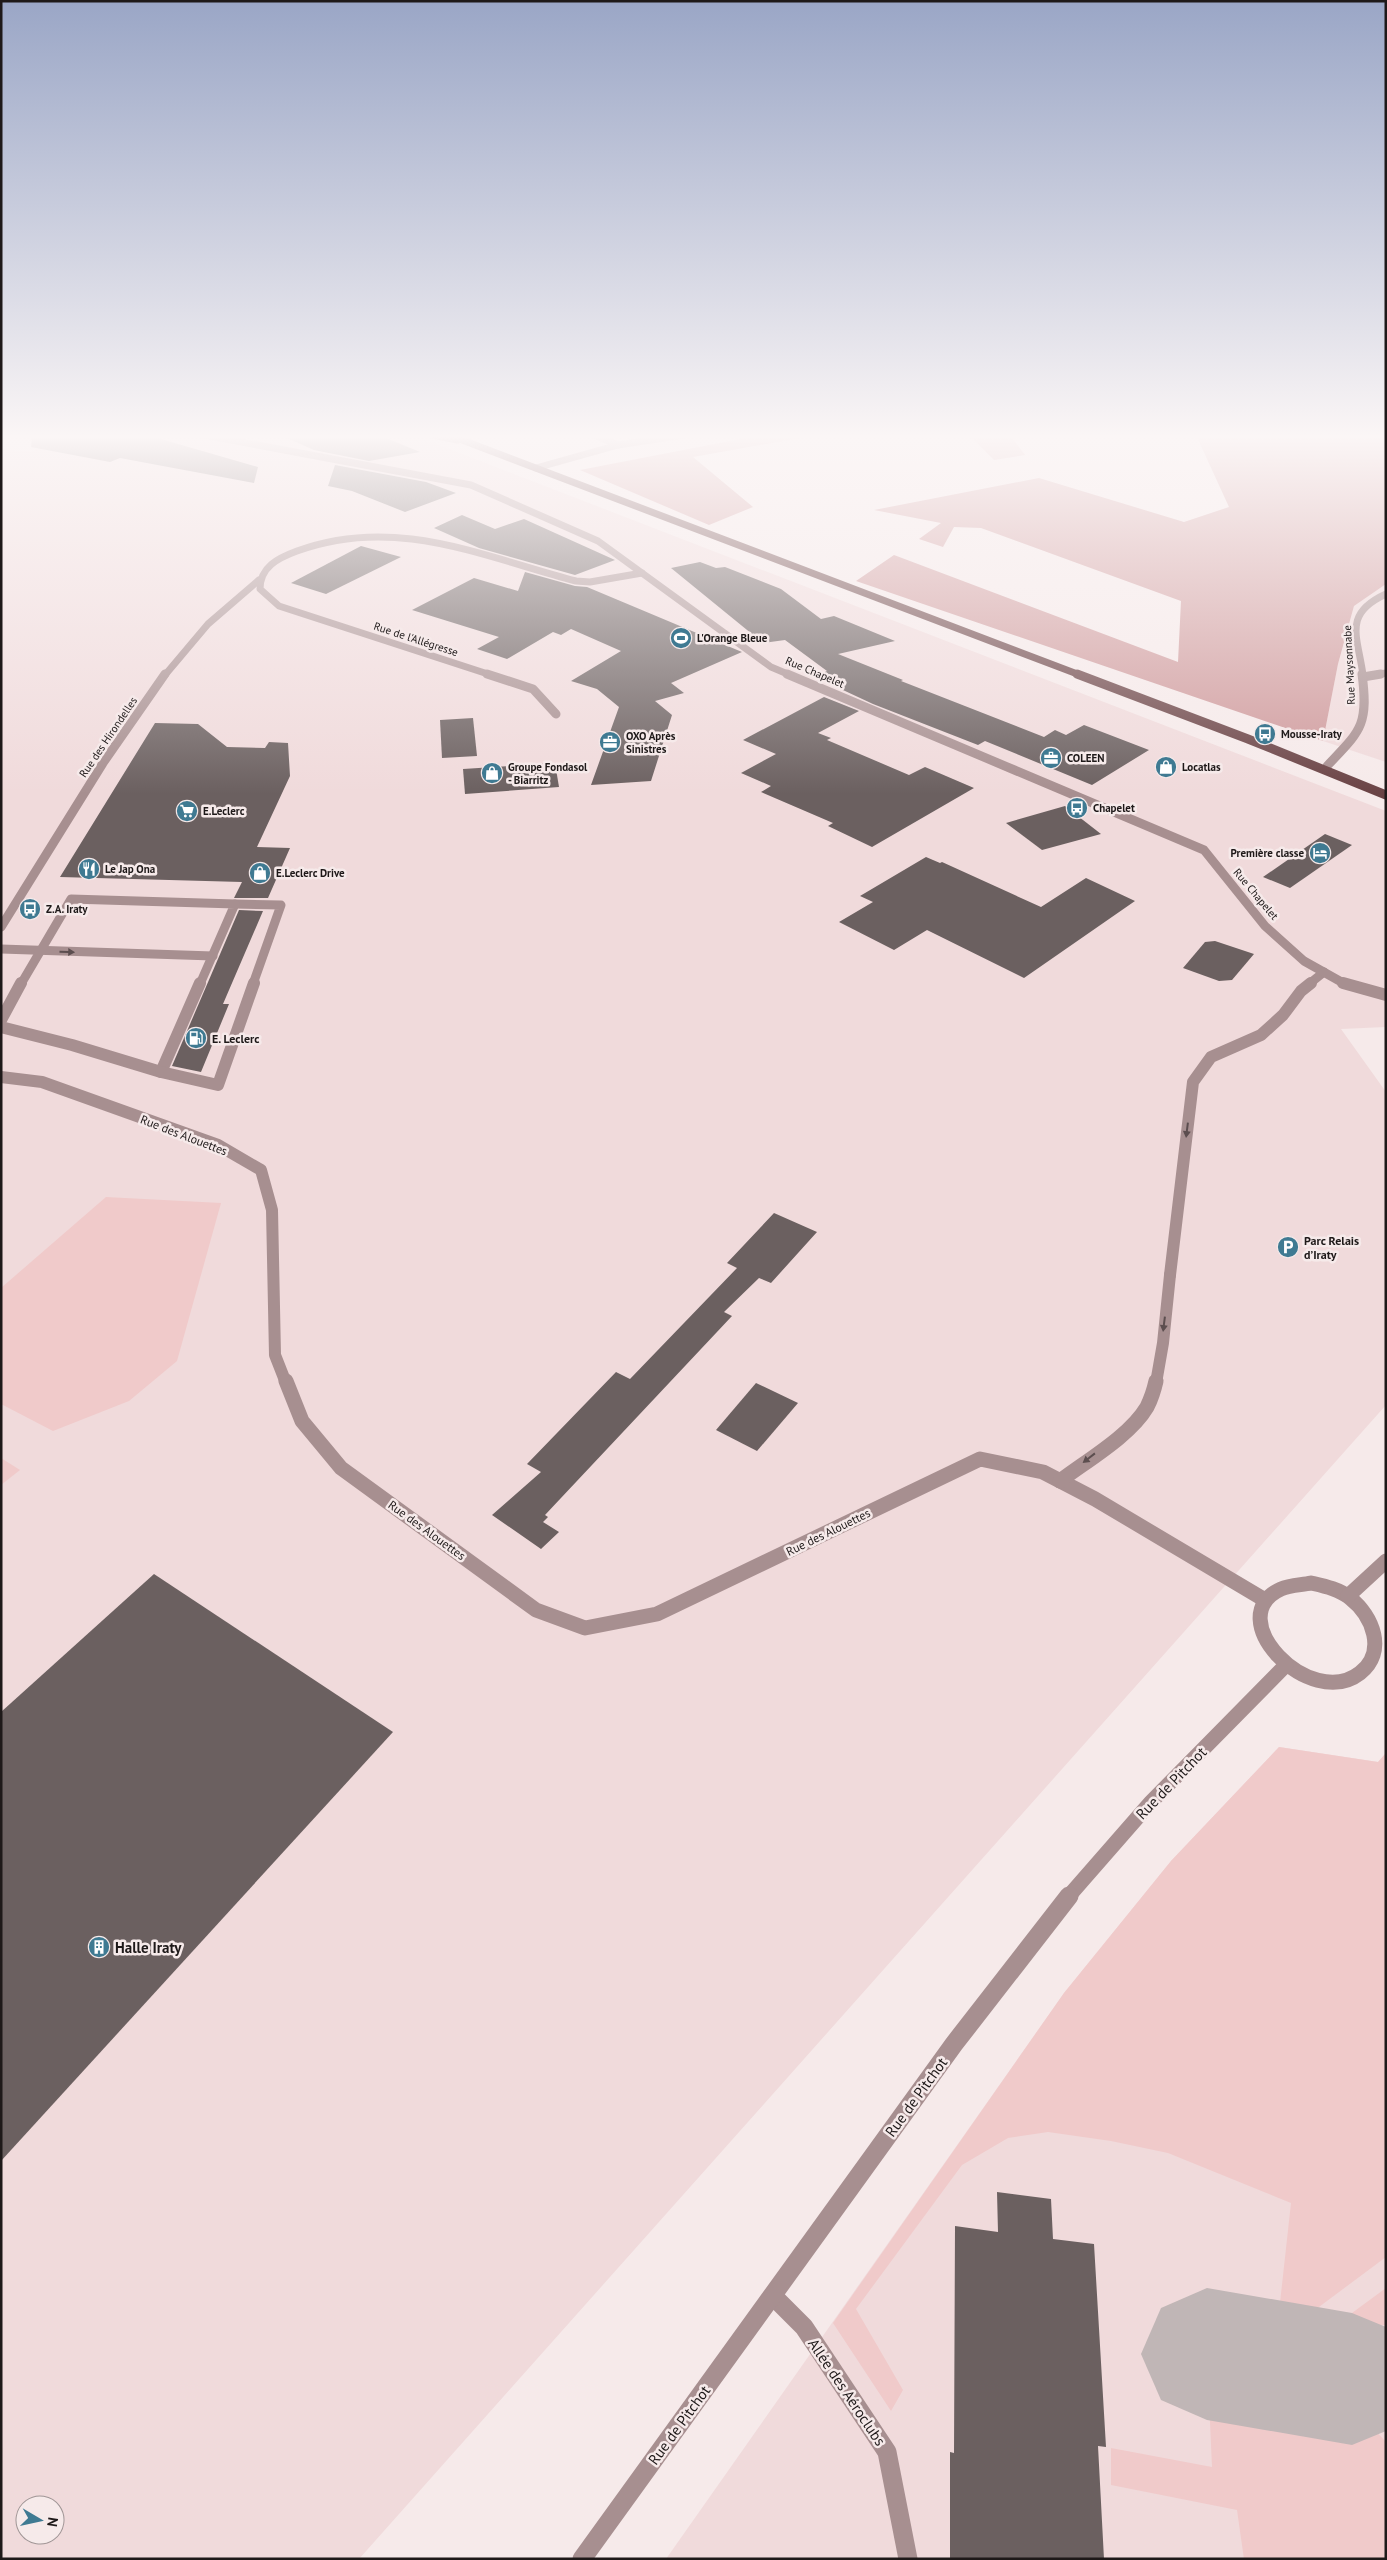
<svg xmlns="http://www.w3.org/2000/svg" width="1387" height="2560" viewBox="0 0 1387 2560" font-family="'PT Sans',sans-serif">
  <rect width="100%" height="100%" fill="#f6eaea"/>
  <g fill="#f0dadb" fill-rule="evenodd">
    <path d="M 57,435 L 413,435 L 1386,811 L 1386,1027 L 1341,1029 L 1386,1092 L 1386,1405 L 359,2559 L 1,2559 L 1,449 L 32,452 ZM 25,2505 L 55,2505 L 55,2535 L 25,2535 Z"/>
    <path d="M 1386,584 L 1386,762 L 1323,741 L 1338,664 L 1354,606 Z"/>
    <path d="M 1279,1747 L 1378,1762 L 1386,1753 L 1386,2559 L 666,2559 L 1064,1993 L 1171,1861 Z"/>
  </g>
  <g fill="#f0caca">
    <path d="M 106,1197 L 221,1203 L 177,1361 L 129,1401 L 53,1431 L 1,1404 L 1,1288 Z"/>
    <path d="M 1,1458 L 20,1470 L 1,1485 Z"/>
    <path d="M 1279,1747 L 1378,1762 L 1386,1753 L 1386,2257 L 1276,2339 L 1291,2203 L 1168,2153 L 1111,2141 L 1048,2132 L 1008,2138 L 962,2165 L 856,2309 L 903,2390 L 891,2411 L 833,2323 L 1064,1993 L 1171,1861 Z"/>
    <path d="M 1386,2288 L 1386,2325 L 1381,2325 C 1369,2334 1354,2337 1345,2349 L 1307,2346 Z"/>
    <path d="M 1208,2377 L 1344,2405 L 1365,2419 L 1386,2442 L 1386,2559 L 1244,2559 L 1237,2510 L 1111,2485 L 1111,2448 L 1212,2467 Z"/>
  </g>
  <g fill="#cf9a9c">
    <path d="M 761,435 L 816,435 L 693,457 L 753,507 L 709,525 L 580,470 Z"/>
    <path d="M 969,435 L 1010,435 L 1025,455 L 994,460 Z"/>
    <path d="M 1196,435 L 1386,435 L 1386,584 L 1354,606 L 1338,664 L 1323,741 L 856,581 L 894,555 L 1178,662 L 1181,601 L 981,528 L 954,527 L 943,547 L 919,539 L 941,523 L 874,510 L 1039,478 L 1184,522 L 1229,507 Z"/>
  </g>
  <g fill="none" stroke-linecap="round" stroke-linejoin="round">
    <path fill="#c0b6b6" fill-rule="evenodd" d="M 1207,2288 L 1352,2313 L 1386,2327 L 1386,2431 L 1352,2445 L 1207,2420 L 1161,2400 L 1141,2354 L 1161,2308 Z"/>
  </g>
  <g fill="#6b6060">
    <path d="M 32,435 L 119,435 L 136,438 L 147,435 L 258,467 L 254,483 L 120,458 L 110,462 L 31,447 Z"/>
    <path d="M 280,435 L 379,435 L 420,452 L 369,461 L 314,450 Z"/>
    <path d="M 335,465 L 426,482 L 456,493 L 405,512 L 352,491 L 328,486 Z"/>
    <path d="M 462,515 L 495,529 L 524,519 L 615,560 L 575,575 L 479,548 L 434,528 Z"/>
    <path d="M 361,546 L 401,557 L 326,594 L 291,583 Z"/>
    <path d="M 700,562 L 716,568 L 725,567 L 781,589 L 821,619 L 834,616 L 895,641 L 838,654 L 903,680 L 901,681 L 1044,737 L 1055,730 L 1066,735 L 1084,725 L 1149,750 L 1092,785 L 985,741 L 978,745 L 873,704 L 815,677 L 827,671 L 785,640 L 763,643 L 671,568 Z"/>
    <path d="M 525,572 L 575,586 L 587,587 L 742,652 L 671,683 L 684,693 L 655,701 L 672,715 L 651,781 L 591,785 L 619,707 L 597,689 L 571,681 L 621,651 L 571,629 L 561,635 L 553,632 L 507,659 L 477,649 L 499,637 L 412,610 L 474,578 L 518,591 Z"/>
    <path d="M 824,697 L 859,711 L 818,733 L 831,738 L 827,740 L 909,775 L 925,767 L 974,788 L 872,847 L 828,826 L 833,823 L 761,792 L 771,786 L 741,773 L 776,754 L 743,740 Z"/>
    <path d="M 473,718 L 477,756 L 442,758 L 440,720 Z"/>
    <path d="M 155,723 L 198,724 L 227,747 L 265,748 L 269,742 L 288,743 L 290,776 L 257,847 L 290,848 L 268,898 L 234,898 L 242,882 L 60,877 Z"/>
    <path d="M 555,763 L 559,787 L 465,794 L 463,769 Z"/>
    <path d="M 1065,806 L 1101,834 L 1042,850 L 1006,823 Z"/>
    <path d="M 1325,834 L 1352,845 L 1290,888 L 1263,877 Z"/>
    <path d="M 926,857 L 940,863 L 942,862 L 1041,907 L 1086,878 L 1135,901 L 1024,978 L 927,930 L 894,950 L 839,922 L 873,902 L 860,896 Z"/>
    <path d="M 239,910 L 263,911 L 223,1004 L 229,1004 L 201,1072 L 172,1066 Z"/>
    <path d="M 1215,941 L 1254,954 L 1232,980 L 1219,981 L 1183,968 L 1205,942 Z"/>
    <path d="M 774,1213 L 817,1232 L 771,1283 L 759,1278 L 724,1312 L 732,1316 L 545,1515 L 548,1517 L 543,1522 L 559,1532 L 541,1549 L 492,1515 L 541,1472 L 527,1464 L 616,1372 L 630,1379 L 737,1268 L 727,1263 Z"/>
    <path d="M 756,1383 L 798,1403 L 757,1451 L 716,1430 Z"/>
    <path d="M 154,1574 L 393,1732 L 1,2161 L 1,1712 Z"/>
    <path d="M 997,2192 L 1051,2199 L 1053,2239 L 1094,2244 L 1106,2447 L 1098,2446 L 1104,2559 L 950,2559 L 950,2452 L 954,2453 L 955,2226 L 998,2232 Z"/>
  </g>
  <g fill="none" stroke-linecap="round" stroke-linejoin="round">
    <g stroke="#a78f90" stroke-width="9">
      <path d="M 235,904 L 281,905 L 253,984"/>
      <path d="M 1,949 L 213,956"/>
      <path d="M 21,984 L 71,899 L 235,904 L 200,984"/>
      <path d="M 1309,984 L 1324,972"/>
    </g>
    <g stroke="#a78f90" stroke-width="12">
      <path d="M 1,1020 L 21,983"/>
      <path d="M 1,1027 L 72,1045 L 161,1072 L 200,983"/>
      <path d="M 161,1072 L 218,1085 L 254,983"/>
      <path d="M 1170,1275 L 1193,1082 L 1211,1057 L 1261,1035 L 1283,1015 L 1301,991 L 1311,983"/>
    </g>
    <g stroke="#a78f90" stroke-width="7">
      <path d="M 204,435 L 471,485 L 598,541 L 771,667 L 790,675"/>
      <path d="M 594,435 L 618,445"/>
      <path d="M 536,468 L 618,445 L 683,435"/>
      <path d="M 165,675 L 208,624 L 259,580"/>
      <path d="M 491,675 L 279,606 L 260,589 C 260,567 278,558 297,551 C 395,515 481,556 576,581 L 590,582 L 642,573"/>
      <path d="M 1363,675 C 1358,637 1342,614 1386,594"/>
      <path d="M 1373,675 L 1386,673"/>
    </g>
    <g stroke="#a78f90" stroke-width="9">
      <path d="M 487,674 L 533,689 L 556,714"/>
      <path d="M 787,674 L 1204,850 L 1265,926 L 1304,961 L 1345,984"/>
      <path d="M 1363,677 L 1381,674"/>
      <path d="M 1327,766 C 1360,731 1369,726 1362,674"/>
      <path d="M 1,927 L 103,763 L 165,674"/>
    </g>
    <g stroke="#a78f90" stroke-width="12">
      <path d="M 1343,983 L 1386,995"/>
      <path d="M 1,1077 L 42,1082 L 218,1145 L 261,1170 L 272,1210 L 275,1355 L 286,1383"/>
      <path d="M 1156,1383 L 1163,1343 L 1170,1275"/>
    </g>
    <g stroke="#a78f90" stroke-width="15">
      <path d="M 286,1381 L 302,1421 L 341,1468 L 536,1610 L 585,1628 L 657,1614 L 980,1459 L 1043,1472 L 1095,1499 L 1265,1600"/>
      <path d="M 1060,1481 C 1086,1461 1130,1436 1147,1407 C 1151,1399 1154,1390 1156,1381"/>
    </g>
    <path stroke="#a78f90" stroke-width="19" d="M 773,2296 L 804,2327 L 887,2452 L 908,2559"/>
    <g stroke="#a78f90" stroke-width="15">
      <path d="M 1311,1583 C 1324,1586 1339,1589 1350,1598 C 1373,1616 1387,1652 1360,1673 C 1310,1712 1219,1617 1281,1589 C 1290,1585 1302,1585 1311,1583 Z"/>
      <path d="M 1348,1596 L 1386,1561"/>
      <path d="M 1068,1897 L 1151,1802 L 1286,1665"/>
    </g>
    <path stroke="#a78f90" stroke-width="19" d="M 582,2559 L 954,2044 L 1069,1896"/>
    <g stroke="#6a4345" stroke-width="7">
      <path d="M 433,435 L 457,440"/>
      <path d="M 449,435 L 1080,675"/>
    </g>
    <path stroke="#6a4345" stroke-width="9" d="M 1077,674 L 1248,739 L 1386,795"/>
  </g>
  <defs><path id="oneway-solid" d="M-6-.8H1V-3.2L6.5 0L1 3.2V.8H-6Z" transform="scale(1.25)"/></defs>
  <g fill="#5c4e4f">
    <use href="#oneway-solid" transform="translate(67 952) rotate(1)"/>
    <use href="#oneway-solid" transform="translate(1187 1130) rotate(97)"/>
    <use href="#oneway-solid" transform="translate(1164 1324) rotate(97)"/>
    <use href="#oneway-solid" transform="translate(1089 1458) rotate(142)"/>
  </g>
  <linearGradient id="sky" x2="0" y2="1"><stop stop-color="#9aa6c6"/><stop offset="0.55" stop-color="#fbf6f6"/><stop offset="1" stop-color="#fbf6f6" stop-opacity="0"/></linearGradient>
  <rect width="1387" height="794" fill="url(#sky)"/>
  <defs>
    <g id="stadium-disc" transform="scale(1.125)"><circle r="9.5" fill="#3f7a92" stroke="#f6eaea"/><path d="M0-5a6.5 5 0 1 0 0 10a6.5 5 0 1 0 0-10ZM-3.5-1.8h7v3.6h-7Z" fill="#fff"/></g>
    <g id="bus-disc" transform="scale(1.125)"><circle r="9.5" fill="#3f7a92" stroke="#f6eaea"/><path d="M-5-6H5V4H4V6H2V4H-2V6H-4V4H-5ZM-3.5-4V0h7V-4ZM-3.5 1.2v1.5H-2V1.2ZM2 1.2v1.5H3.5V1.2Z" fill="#fff"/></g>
    <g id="office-disc" transform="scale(1.125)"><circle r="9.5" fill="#3f7a92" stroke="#f6eaea"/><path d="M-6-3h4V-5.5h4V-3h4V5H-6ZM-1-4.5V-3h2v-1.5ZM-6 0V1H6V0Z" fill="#fff"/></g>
    <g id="shop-disc" transform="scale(1.125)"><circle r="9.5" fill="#3f7a92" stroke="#f6eaea"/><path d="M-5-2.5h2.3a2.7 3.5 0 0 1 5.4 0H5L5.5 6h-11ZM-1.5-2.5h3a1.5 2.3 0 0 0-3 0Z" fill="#fff"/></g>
    <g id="supermarket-disc" transform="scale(1.125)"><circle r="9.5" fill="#3f7a92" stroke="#f6eaea"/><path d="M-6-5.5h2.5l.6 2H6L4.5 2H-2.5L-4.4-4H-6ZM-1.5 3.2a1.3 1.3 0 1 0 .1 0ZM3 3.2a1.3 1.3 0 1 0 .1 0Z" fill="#fff"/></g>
    <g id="hotel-disc" transform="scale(1.125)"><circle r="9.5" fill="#3f7a92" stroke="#f6eaea"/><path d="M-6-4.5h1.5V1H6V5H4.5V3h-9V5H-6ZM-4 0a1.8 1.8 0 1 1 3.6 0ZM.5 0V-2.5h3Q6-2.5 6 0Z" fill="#fff"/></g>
    <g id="restaurant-disc" transform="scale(1.125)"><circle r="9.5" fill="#3f7a92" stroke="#f6eaea"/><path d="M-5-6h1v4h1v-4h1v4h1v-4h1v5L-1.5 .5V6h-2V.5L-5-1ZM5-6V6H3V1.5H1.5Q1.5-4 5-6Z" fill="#fff"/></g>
    <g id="fuel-disc" transform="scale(1.125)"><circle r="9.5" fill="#3f7a92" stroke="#f6eaea"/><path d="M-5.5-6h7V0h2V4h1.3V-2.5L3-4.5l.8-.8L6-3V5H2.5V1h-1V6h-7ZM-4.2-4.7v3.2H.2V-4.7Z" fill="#fff"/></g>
    <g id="parking-disc" transform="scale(1.125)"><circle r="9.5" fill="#3f7a92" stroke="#f6eaea"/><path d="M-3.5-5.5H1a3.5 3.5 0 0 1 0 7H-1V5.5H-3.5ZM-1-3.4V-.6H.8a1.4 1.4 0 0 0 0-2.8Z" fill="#fff"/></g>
    <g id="building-disc" transform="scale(1.125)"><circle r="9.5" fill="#3f7a92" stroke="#f6eaea"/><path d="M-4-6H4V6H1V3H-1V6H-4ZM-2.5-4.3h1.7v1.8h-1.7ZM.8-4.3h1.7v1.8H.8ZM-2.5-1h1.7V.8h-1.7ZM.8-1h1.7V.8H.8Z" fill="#fff"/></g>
  </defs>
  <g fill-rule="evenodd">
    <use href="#stadium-disc" x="681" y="638"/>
    <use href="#bus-disc" x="1265" y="734"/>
    <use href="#office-disc" x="610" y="742"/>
    <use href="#office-disc" x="1051" y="758"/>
    <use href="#shop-disc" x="1166" y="767"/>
    <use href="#shop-disc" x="492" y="773"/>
    <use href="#bus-disc" x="1077" y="808"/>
    <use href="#supermarket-disc" x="187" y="811"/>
    <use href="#hotel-disc" x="1320" y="853"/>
    <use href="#restaurant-disc" x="89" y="869"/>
    <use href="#shop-disc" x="260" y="873"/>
    <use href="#bus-disc" x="30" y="909"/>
    <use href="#fuel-disc" x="196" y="1038"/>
    <use href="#parking-disc" x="1288" y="1247"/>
    <use href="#building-disc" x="99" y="1947"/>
  </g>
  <g text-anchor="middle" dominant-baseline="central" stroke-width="5" stroke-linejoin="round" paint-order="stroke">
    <g font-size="11" font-weight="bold" fill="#1e1919" stroke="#f6eaea" text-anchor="start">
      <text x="697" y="638">L'Orange Bleue</text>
      <text x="1281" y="734">Mousse-Iraty</text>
      <text x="626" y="736">OXO Après<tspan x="626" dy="13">Sinistres</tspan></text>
      <text x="1067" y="758">COLEEN</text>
      <text x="508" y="767">Groupe Fondasol<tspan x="508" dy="13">- Biarritz</tspan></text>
      <text x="1182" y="767">Locatlas</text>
      <text x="1093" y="808">Chapelet</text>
      <text x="203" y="811">E.Leclerc</text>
      <text x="1304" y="853" text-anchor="end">Première classe</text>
      <text x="105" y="869">Le Jap Ona</text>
      <text x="276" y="873">E.Leclerc Drive</text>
      <text x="46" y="909">Z.A. Iraty</text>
    </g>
    <g font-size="11" fill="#1e1919" stroke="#f6eaea">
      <text transform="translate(416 639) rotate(18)">Rue de l'Allégresse</text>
      <text transform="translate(1349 665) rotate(-93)">Rue Maysonnabe</text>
      <text transform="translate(815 672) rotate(23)">Rue Chapelet</text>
      <text transform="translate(108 737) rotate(-56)">Rue des Hirondelles</text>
      <text transform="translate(1256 894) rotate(50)">Rue Chapelet</text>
    </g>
    <g font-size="12" font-weight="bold" fill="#1e1919" stroke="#f6eaea" text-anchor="start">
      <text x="212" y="1038">E. Leclerc</text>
      <text x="1304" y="1240">Parc Relais<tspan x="1304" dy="14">d’Iraty</tspan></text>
    </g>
    <g font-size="12" fill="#1e1919" stroke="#f6eaea">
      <text transform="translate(184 1135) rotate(21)">Rue des Alouettes</text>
      <text transform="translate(427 1530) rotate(36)">Rue des Alouettes</text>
      <text transform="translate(828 1532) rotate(-26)">Rue des Alouettes</text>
    </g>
    <g font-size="15" fill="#1e1919" stroke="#f6eaea">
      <text transform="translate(1171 1783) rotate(-46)">Rue de Pitchot</text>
      <text transform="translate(916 2097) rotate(-54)">Rue de Pitchot</text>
      <text transform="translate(847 2392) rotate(56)">Allée des Aéroclubs</text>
      <text transform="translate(679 2425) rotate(-54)">Rue de Pitchot</text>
    </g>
    <g font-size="15" font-weight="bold" fill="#1e1919" stroke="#f6eaea" text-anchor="start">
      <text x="115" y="1947">Halle Iraty</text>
    </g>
  </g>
  <rect width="1387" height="2560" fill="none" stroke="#1e1919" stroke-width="5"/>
  <g transform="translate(40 2520) rotate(99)"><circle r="24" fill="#f6eaea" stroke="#a09696"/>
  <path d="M0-4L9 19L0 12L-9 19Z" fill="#3f7a92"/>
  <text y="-8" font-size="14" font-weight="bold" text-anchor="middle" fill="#1e1919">N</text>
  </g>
</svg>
